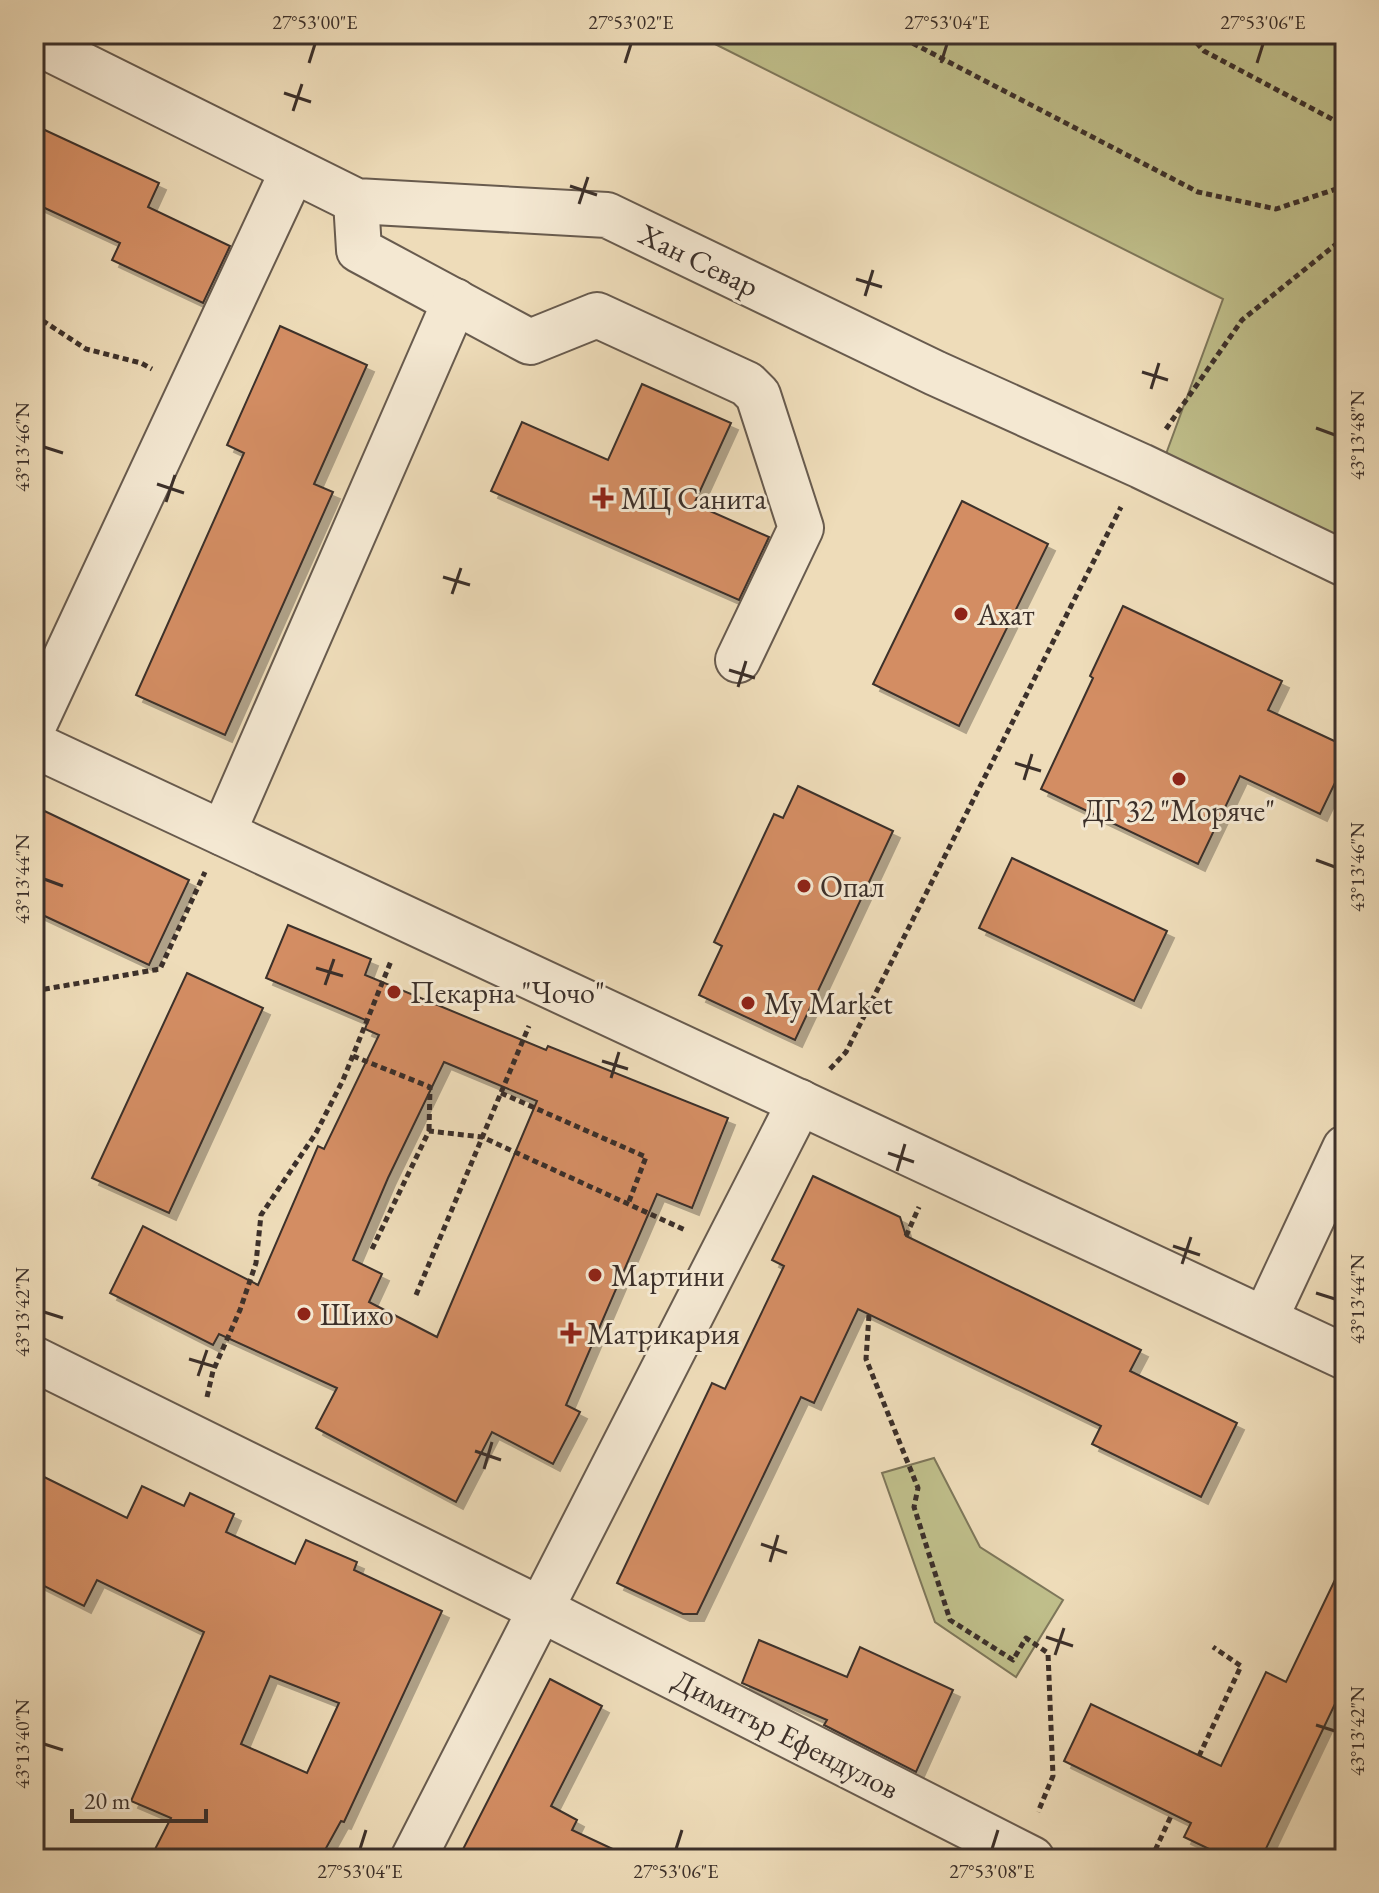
<svg xmlns="http://www.w3.org/2000/svg" width="1379" height="1893" viewBox="0 0 1379 1893" font-family="'EB Garamond',serif">
  <defs>
    <filter id="shadow"><feDropShadow dx="7" dy="7" stdDeviation="0" flood-color="#0004"/></filter>
  </defs>
  <rect width="100%" height="100%" fill="#eedcb9"/>
  <filter id="stains"><feTurbulence type="fractalNoise" baseFrequency=".0025" numOctaves="4"/><feColorMatrix values="0 0 0 0 .2 0 0 0 0 .09 0 0 0 0 .02 0 0 0 .5 -.17"/></filter>
  <radialGradient id="worn" r=".72"><stop offset=".6" stop-color="#630" stop-opacity="0"/><stop offset="1" stop-color="#630" stop-opacity=".3"/></radialGradient>
  <g fill="#bfbe8a" stroke="#7e775a" stroke-width="2">
    <path d="M 695,34 L 1345,34 L 1345,542 L 1166,454 L 1223,299 Z"/>
    <path d="M 934,1458 L 980,1547 L 1063,1600 L 1016,1677 L 935,1622 L 882,1473 Z"/>
  </g>
  <g fill="#d38d63" stroke="#3c302a" stroke-width="2" fill-rule="evenodd" filter="url(#shadow)">
    <path d="M 34,125 L 159,183 L 148,207 L 230,246 L 203,303 L 112,260 L 120,243 L 34,203 Z"/>
    <path d="M 280,326 L 367,365 L 314,484 L 333,492 L 225,735 L 136,695 L 244,453 L 227,445 Z"/>
    <path d="M 642,384 L 731,423 L 694,504 L 769,537 L 739,600 L 491,491 L 522,422 L 608,460 Z"/>
    <path d="M 962,501 L 1048,544 L 959,726 L 873,684 Z"/>
    <path d="M 1123,606 L 1282,681 L 1268,710 L 1345,746 L 1345,762 L 1320,814 L 1240,776 L 1198,864 L 1041,789 L 1093,678 L 1090,676 Z"/>
    <path d="M 798,786 L 893,831 L 795,1040 L 699,995 L 722,946 L 714,942 L 774,814 L 783,818 Z"/>
    <path d="M 34,806 L 189,880 L 149,965 L 34,911 Z"/>
    <path d="M 1012,858 L 1167,931 L 1134,1001 L 979,928 Z"/>
    <path d="M 288,925 L 371,959 L 365,975 L 546,1050 L 548,1046 L 728,1118 L 692,1208 L 657,1194 L 566,1405 L 580,1412 L 553,1464 L 492,1432 L 456,1502 L 316,1428 L 337,1388 L 219,1334 L 213,1345 L 110,1293 L 143,1226 L 258,1285 L 318,1146 L 324,1149 L 379,1035 L 365,1029 L 368,1021 L 266,978 ZM 444,1062 L 537,1101 L 437,1337 L 369,1302 L 382,1274 L 353,1260 L 388,1178 Z"/>
    <path d="M 187,973 L 263,1008 L 169,1213 L 92,1178 Z"/>
    <path d="M 813,1176 L 900,1217 L 906,1236 L 1141,1350 L 1130,1371 L 1237,1423 L 1201,1497 L 1092,1444 L 1101,1426 L 858,1309 L 814,1403 L 801,1397 L 697,1614 L 683,1614 L 617,1583 L 712,1383 L 725,1389 L 784,1266 L 772,1260 Z"/>
    <path d="M 34,1472 L 127,1518 L 142,1486 L 184,1506 L 190,1493 L 234,1514 L 226,1532 L 295,1564 L 306,1540 L 357,1562 L 354,1570 L 442,1611 L 344,1822 L 341,1821 L 320,1859 L 150,1859 L 171,1818 L 131,1801 L 204,1632 L 97,1580 L 84,1606 L 34,1581 ZM 270,1676 L 339,1703 L 307,1773 L 241,1744 Z"/>
    <path d="M 1345,1559 L 1345,1683 L 1261,1859 L 1230,1859 L 1184,1837 L 1191,1823 L 1064,1761 L 1091,1704 L 1221,1766 L 1266,1672 L 1286,1682 Z"/>
    <path d="M 759,1640 L 847,1677 L 860,1647 L 953,1690 L 916,1772 L 824,1725 L 827,1720 L 742,1683 Z"/>
    <path d="M 550,1679 L 602,1706 L 551,1806 L 577,1820 L 572,1830 L 634,1859 L 458,1859 Z"/>
  </g>
  <g fill="none" stroke-linecap="round" stroke-linejoin="round">
    <g stroke="#685b4e" stroke-width="48">
      <g id="minor">
        <path d="M 34,41 L 356,201 L 607,215 L 935,373 L 1141,466 L 1345,564"/>
        <path d="M 356,201 L 359,250 L 530,342 L 597,315 L 747,384 L 758,395 L 801,528 L 738,660"/>
        <path d="M 34,725 L 293,170"/>
        <path d="M 34,745 L 1345,1357"/>
        <path d="M 223,833 L 455,301"/>
        <path d="M 1265,1319 L 1345,1148"/>
        <path d="M 34,1359 L 540,1609 L 1032,1859"/>
        <path d="M 413,1859 L 800,1102"/>
      </g>
    </g>
    <g stroke="#3c302a" stroke-width="5" stroke-dasharray="6 4" stroke-linecap="butt">
      <path d="M 895,34 L 1198,192 L 1276,209 L 1345,186"/>
      <path d="M 1195,34 L 1194,40 L 1204,51 L 1345,126"/>
      <path d="M 34,315 L 86,349 L 141,363 L 152,369"/>
      <path d="M 1166,429 L 1242,320 L 1345,237"/>
      <path d="M 34,991 L 160,969 L 205,872"/>
      <path d="M 353,1056 L 430,1087 L 429,1131"/>
      <path d="M 830,1069 L 846,1052 L 1121,507"/>
      <path d="M 501,1093 L 646,1157 L 628,1204"/>
      <path d="M 906,1236 L 919,1207"/>
      <path d="M 372,1249 L 429,1131 L 482,1137 L 685,1230"/>
      <path d="M 416,1295 L 529,1026"/>
      <path d="M 869,1315 L 866,1359 L 918,1488 L 914,1507 L 950,1620 L 1013,1660 L 1026,1638 L 1048,1653 L 1053,1776 L 1038,1812"/>
      <path d="M 207,1397 L 213,1371 L 240,1310 L 256,1263 L 261,1215 L 316,1133 L 343,1080 L 391,961"/>
      <path d="M 1199,1756 L 1241,1666 L 1213,1647"/>
      <path d="M 1151,1859 L 1172,1814"/>
    </g>
    <use href="#minor" stroke="#f4e8d2" stroke-width="44"/>
  </g>
  <path fill="none" stroke="#3c302a" stroke-width="3" d="M 309,63 L 315,44M 625,63 L 631,44M 941,63 L 947,44M 1257,63 L 1263,44M 284,93 L 311,102M 293,111 L 302,84M 570,186 L 597,195M 579,204 L 588,177M 856,279 L 882,287M 865,296 L 873,270M 1142,372 L 1168,380M 1151,389 L 1159,363M 1316,428 L 1335,435M 44,447 L 63,453M 157,484 L 184,493M 166,502 L 175,475M 443,577 L 470,585M 452,594 L 461,568M 729,670 L 755,678M 738,687 L 746,661M 1015,763 L 1041,771M 1024,780 L 1032,754M 1316,860 L 1335,867M 44,879 L 63,886M 316,968 L 343,976M 325,985 L 334,959M 602,1061 L 628,1069M 611,1078 L 619,1052M 888,1153 L 914,1162M 897,1171 L 905,1144M 1173,1246 L 1200,1255M 1182,1264 L 1191,1237M 1316,1293 L 1335,1299M 44,1312 L 63,1318M 189,1359 L 216,1367M 198,1376 L 207,1350M 475,1451 L 501,1460M 484,1469 L 492,1442M 761,1544 L 787,1553M 770,1562 L 778,1535M 1046,1637 L 1073,1646M 1055,1655 L 1064,1628M 1316,1725 L 1335,1731M 44,1744 L 63,1750M 360,1849 L 366,1830M 676,1849 L 682,1830M 992,1849 L 998,1830"/>
  <g fill="#8f2418" stroke="#f4e8d2" stroke-width="3">
    <path d="M599 486h8v8h8v8h-8v8h-8v-8h-8v-8h8z"/>
    <circle cx="961" cy="614" r="8"/>
    <circle cx="1179" cy="779" r="8"/>
    <circle cx="804" cy="886" r="8"/>
    <circle cx="394" cy="992" r="8"/>
    <circle cx="748" cy="1003" r="8"/>
    <circle cx="595" cy="1275" r="8"/>
    <circle cx="304" cy="1314" r="8"/>
    <path d="M567 1321h8v8h8v8h-8v8h-8v-8h-8v-8h8z"/>
  </g>
  <g text-anchor="middle" dominant-baseline="central" stroke-width="6" stroke-linejoin="round" paint-order="stroke">
    <g font-size="30" fill="#3c302a" stroke="#f4e8d2">
      <text transform="translate(699 260) rotate(26)">Хан Севар</text>
      <text transform="translate(786 1734) rotate(27)">Димитър Ефендулов</text>
    </g>
    <g font-size="30" fill="#3c302a" stroke="#f4e8d2" text-anchor="start">
      <text x="621" y="498">МЦ Санита</text>
      <text x="977" y="614">Ахат</text>
      <text x="1179" y="810" text-anchor="middle">ДГ 32 "Моряче"</text>
      <text x="820" y="886">Опал</text>
      <text x="410" y="992">Пекарна "Чочо"</text>
      <text x="764" y="1003">My Market</text>
      <text x="611" y="1275">Мартини</text>
      <text x="320" y="1314">Шихо</text>
      <text x="587" y="1333">Матрикария</text>
    </g>
  </g>
  <rect width="1379" height="1893" fill="none" stroke="#eedcb9" stroke-width="88"/>
  <path d="M72 1809v12h134v-12" fill="none" stroke="#3c302a" stroke-width="4"/>
  <text x="84" y="1809" font-size="24" fill="#3c302a" stroke="#f4e8d2" stroke-width="6" paint-order="stroke">20 m</text>
  <rect x="44" y="44" width="1291" height="1805" fill="none" stroke="#3c302a" stroke-width="3"/>
  <g font-size="20" text-anchor="middle" fill="#3c302a">
    <text x="315" y="29">27°53'00"E</text>
    <text x="631" y="29">27°53'02"E</text>
    <text x="947" y="29">27°53'04"E</text>
    <text x="1263" y="29">27°53'06"E</text>
    <text transform="translate(1357 435) rotate(-90)" y="7">43°13'48"N</text>
    <text transform="translate(22 447) rotate(-90)" y="7">43°13'46"N</text>
    <text transform="translate(1357 867) rotate(-90)" y="7">43°13'46"N</text>
    <text transform="translate(22 879) rotate(-90)" y="7">43°13'44"N</text>
    <text transform="translate(1357 1299) rotate(-90)" y="7">43°13'44"N</text>
    <text transform="translate(22 1312) rotate(-90)" y="7">43°13'42"N</text>
    <text transform="translate(1357 1731) rotate(-90)" y="7">43°13'42"N</text>
    <text transform="translate(22 1744) rotate(-90)" y="7">43°13'40"N</text>
    <text x="360" y="1878">27°53'04"E</text>
    <text x="676" y="1878">27°53'06"E</text>
    <text x="992" y="1878">27°53'08"E</text>
  </g>
  <rect width="100%" height="100%" filter="url(#stains)"/>
  <rect width="100%" height="100%" fill="url(#worn)"/>
</svg>
